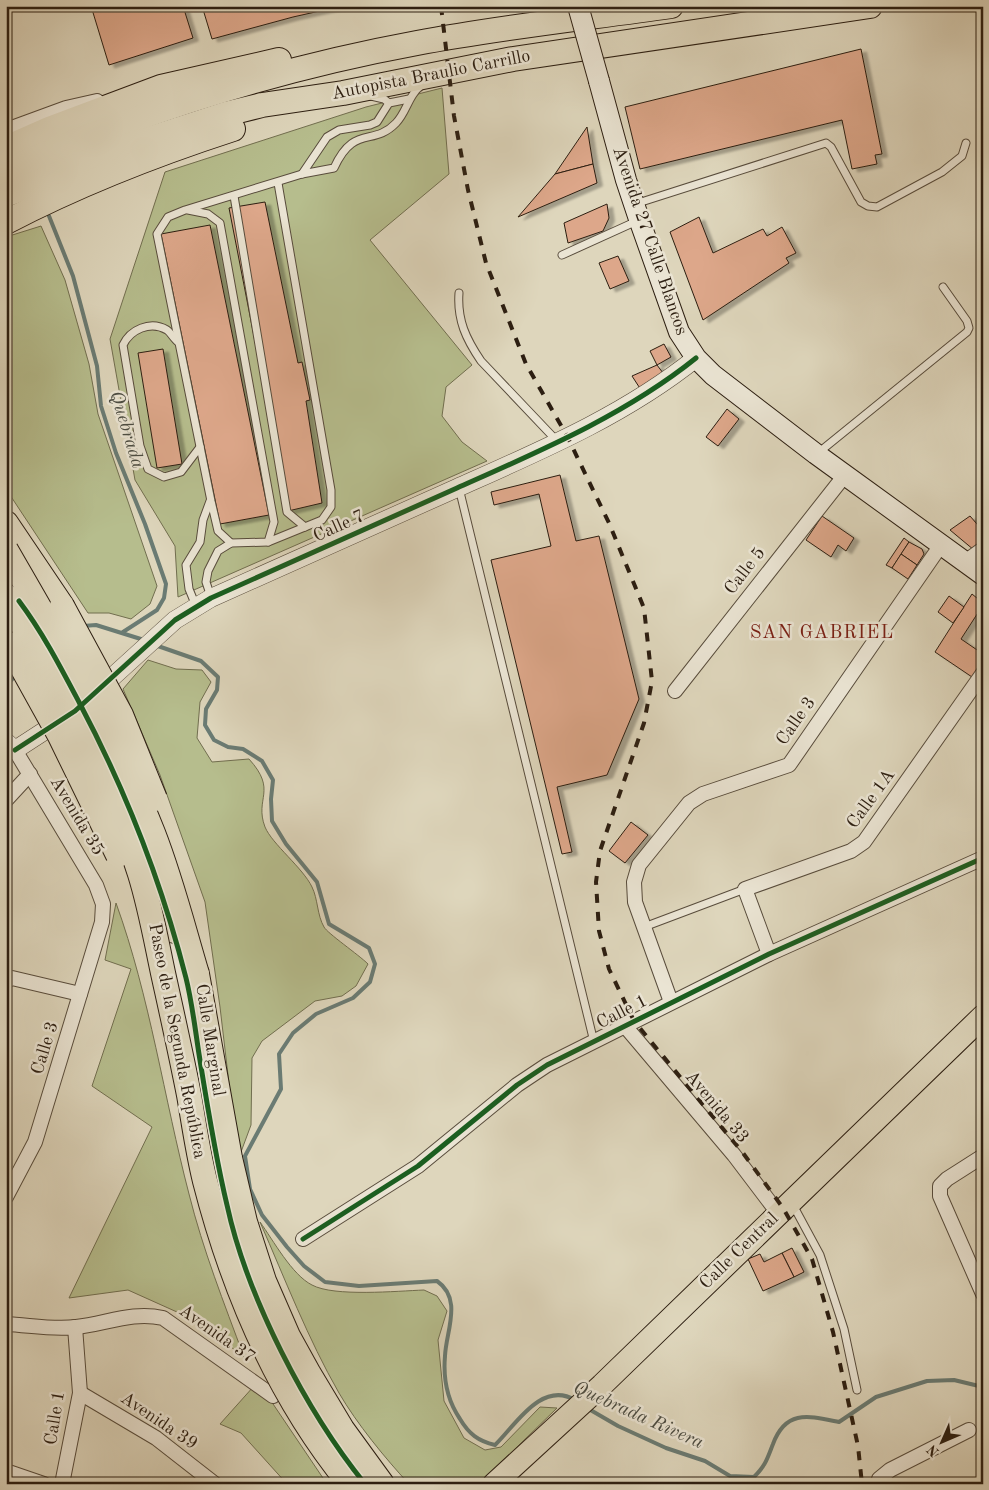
<svg xmlns="http://www.w3.org/2000/svg" width="989" height="1490" viewBox="0 0 989 1490" font-family="'Old Standard TT',serif">
  <defs>
    <filter id="shadow"><feDropShadow dx="5.5" dy="3" stdDeviation="1" flood-color="#0004"/></filter>
  </defs>
  <rect width="100%" height="100%" fill="#ded6bc"/>
  <filter id="stains"><feTurbulence type="fractalNoise" baseFrequency=".004" numOctaves="4"/><feColorMatrix values="0 0 0 0 .2 0 0 0 0 .09 0 0 0 0 .02 0 0 0 .5 -.17"/></filter>
  <radialGradient id="worn" r=".72"><stop offset=".6" stop-color="#630" stop-opacity="0"/><stop offset="1" stop-color="#630" stop-opacity=".3"/></radialGradient>
  <g fill="#b6bd8d" stroke="#716e4f">
    <path d="M 442,88 L 449,174 L 370,240 L 472,365 L 446,387 L 442,416 L 462,442 L 487,461 L 178,597 L 175,546 L 135,480 L 110,339 L 165,172 L 366,107 Z"/>
    <path d="M 41,226 L 65,280 L 89,364 L 98,414 L 157,586 L 150,604 L 131,619 L 109,613 L 88,613 L 6,489 L 6,237 Z"/>
    <path d="M 148,660 L 176,669 L 202,670 L 211,682 L 200,702 L 197,738 L 212,762 L 249,759 C 278,791 254,798 265,827 C 272,844 303,868 312,887 C 318,899 317,915 324,927 C 327,933 359,955 368,964 L 356,986 L 342,996 L 315,1001 L 262,1041 L 252,1058 L 251,1125 L 238,1160 L 220,1007 L 205,902 L 160,775 L 123,689 Z"/>
    <path d="M 116,903 C 150,997 164,1098 189,1194 C 203,1250 224,1303 244,1357 L 197,1321 L 128,1290 L 69,1298 L 152,1127 L 92,1086 L 131,969 L 105,960 Z"/>
    <path d="M 260,1222 C 273,1240 292,1275 312,1285 C 334,1297 397,1291 424,1290 L 437,1296 L 447,1311 L 438,1340 L 444,1401 L 464,1438 L 485,1450 L 501,1447 L 540,1407 L 557,1408 L 479,1484 L 409,1484 C 385,1458 357,1424 339,1393 C 308,1339 285,1279 260,1222 Z"/>
    <path d="M 254,1386 L 269,1398 L 327,1484 L 287,1484 L 241,1433 L 220,1424 Z"/>
  </g>
  <g fill="none" stroke-linecap="round" stroke-linejoin="round">
    <g stroke="#6a7b73" stroke-width="4">
      <path d="M 49,216 L 73,276 L 97,366 L 101,406 L 116,453 L 145,524 L 166,584 L 164,598 L 157,610 L 123,632"/>
      <path d="M 83,626 L 96,625 L 144,640"/>
      <path d="M 155,645 L 201,661 L 218,677 L 217,690 L 206,709 L 205,725 L 214,740 L 228,747 L 243,749 L 262,761 L 273,780 L 271,799 L 272,821 L 286,844 L 317,882 L 329,924 L 369,948 L 375,964 L 370,982 L 353,998 L 316,1014 L 293,1033 L 279,1054 L 281,1089 L 245,1156 L 250,1189 L 262,1215 L 287,1247 L 304,1266 L 325,1282 L 359,1286 L 437,1281 C 463,1299 446,1331 445,1356 C 443,1379 447,1400 460,1419 C 469,1434 478,1441 495,1445 C 515,1426 541,1380 575,1400"/>
      <path d="M 6,686 L 16,675"/>
      <path d="M 587,1408 L 618,1426 L 666,1448 L 705,1461 L 730,1476 L 754,1477 C 766,1465 767,1459 773,1444 C 786,1409 809,1416 839,1422 L 876,1397 L 927,1381 L 954,1380 L 983,1387"/>
    </g>
  </g>
  <g fill="#dda78a" stroke="#2c1e11" filter="url(#shadow)">
    <path d="M 91,6 L 183,6 L 193,38 L 109,65 Z"/>
    <path d="M 202,6 L 342,6 L 293,17 L 212,39 Z"/>
    <path d="M 861,49 L 882,154 L 875,155 L 877,164 L 852,169 L 842,120 L 640,169 L 625,107 Z"/>
    <path d="M 587,127 L 593,164 L 555,174 Z"/>
    <path d="M 593,164 L 597,183 L 518,217 L 555,174 Z"/>
    <path d="M 265,202 L 298,363 L 302,362 L 310,400 L 306,401 L 322,503 L 288,511 L 229,208 Z"/>
    <path d="M 607,204 L 609,218 L 603,231 L 568,243 L 564,223 Z"/>
    <path d="M 699,217 L 713,253 L 763,229 L 767,236 L 782,227 L 796,253 L 786,258 L 789,263 L 703,320 L 670,232 Z"/>
    <path d="M 210,225 L 269,515 L 220,524 L 161,234 Z"/>
    <path d="M 618,256 L 629,281 L 610,289 L 599,263 Z"/>
    <path d="M 664,344 L 671,357 L 657,365 L 650,351 Z"/>
    <path d="M 163,349 L 182,464 L 157,468 L 138,353 Z"/>
    <path d="M 657,365 L 666,377 L 643,393 L 632,376 Z"/>
    <path d="M 727,409 L 739,419 L 718,446 L 706,437 Z"/>
    <path d="M 560,475 L 576,541 L 599,536 L 639,699 L 607,775 L 557,787 L 572,852 L 562,854 L 491,560 L 551,546 L 539,494 L 494,505 L 491,492 Z"/>
    <path d="M 822,516 L 854,538 L 846,551 L 838,545 L 831,557 L 806,540 Z"/>
    <path d="M 970,516 L 983,531 L 983,542 L 974,550 L 950,530 Z"/>
    <path d="M 904,538 L 909,542 L 892,568 L 886,565 Z"/>
    <path d="M 909,542 L 922,549 L 924,554 L 917,565 L 901,554 Z"/>
    <path d="M 901,554 L 917,565 L 908,579 L 892,568 Z"/>
    <path d="M 972,594 L 983,603 L 983,605 L 961,639 L 983,654 L 983,660 L 972,677 L 935,652 Z"/>
    <path d="M 949,596 L 964,607 L 953,623 L 938,612 Z"/>
    <path d="M 631,822 L 648,835 L 625,863 L 609,851 Z"/>
    <path d="M 792,1248 L 804,1272 L 794,1277 L 782,1253 Z"/>
    <path d="M 782,1253 L 794,1277 L 763,1291 L 748,1259 L 760,1254 L 764,1262 Z"/>
    <path d="M 603,1479 L 609,1484 L 599,1484 Z"/>
  </g>
  <g fill="none" stroke-linecap="round" stroke-linejoin="round">
    <g stroke="#584c3c" stroke-width="9">
      <g id="service">
        <path d="M 371,96 L 384,99 L 389,103"/>
        <path d="M 302,174 L 327,137 L 339,130 L 370,125 L 377,122 L 389,103 L 409,99"/>
        <path d="M 234,196 L 287,512 L 305,527"/>
        <path d="M 635,204 L 826,143 L 831,147 L 861,202 L 868,206 L 877,207 L 942,172 L 962,156 L 966,143"/>
        <path d="M 188,210 L 208,214 L 220,223 L 274,522 L 268,542"/>
        <path d="M 562,255 L 637,221"/>
        <path d="M 459,293 C 457,320 466,339 481,361 L 557,441"/>
        <path d="M 178,342 C 174,339 171,333 167,330 C 150,320 130,330 123,345 L 140,446 L 148,469 L 164,477 L 181,472 L 200,447"/>
        <path d="M 818,453 L 967,332 L 969,328 L 967,321 L 943,287"/>
        <path d="M 459,488 L 594,1042"/>
        <path d="M 231,543 L 218,531 L 211,501 L 157,234 L 168,217 L 185,210 L 302,174 L 334,168 C 354,124 373,147 396,123 C 407,112 408,95 422,85"/>
        <path d="M 211,597 L 206,582 L 208,571 L 218,551 L 231,543 L 268,542 L 322,520 L 331,507 L 331,490 L 278,183"/>
        <path d="M 196,606 L 189,589 L 186,565 L 200,542 L 203,520 L 210,501"/>
        <path d="M 644,927 L 745,889"/>
        <path d="M 793,1205 L 820,1255 L 844,1329 L 857,1390"/>
      </g>
    </g>
    <g stroke="#584c3c" stroke-width="16">
      <g id="minor">
        <path d="M 6,130 L 66,108 L 97,101"/>
        <path d="M 965,562 L 983,549"/>
        <path d="M 6,579 L 19,602"/>
        <path d="M 675,691 L 845,475"/>
        <path d="M 6,800 L 30,774"/>
        <path d="M 169,950 L 186,1014"/>
        <path d="M 769,954 L 745,889 L 851,851 L 864,842 L 983,673"/>
        <path d="M 6,981 L 12,978 L 80,994"/>
        <path d="M 671,1002 L 635,902 L 634,882 L 639,865 L 689,803 L 703,794 L 789,765 L 941,545"/>
        <path d="M 190,1003 C 202,1071 210,1141 227,1208 C 242,1267 267,1322 296,1376 C 316,1414 337,1451 365,1484"/>
        <path d="M 625,1026 L 734,1155 L 778,1213"/>
        <path d="M 983,1156 L 947,1179 L 940,1186 L 940,1196 L 983,1294"/>
        <path d="M 6,1197 L 35,1142 L 102,922 L 103,904 L 96,885 L 15,750"/>
        <path d="M 303,1239 L 418,1166 L 517,1085 L 547,1065 L 769,954 L 983,858"/>
        <path d="M 6,1324 C 29,1325 53,1330 76,1327 C 106,1324 132,1311 163,1318 L 273,1396"/>
        <path d="M 80,1393 L 156,1438 L 215,1484"/>
        <path d="M 6,1471 L 44,1484"/>
        <path d="M 62,1484 L 80,1393 L 75,1327"/>
        <path d="M 878,1484 L 879,1479 L 890,1470 L 969,1430"/>
      </g>
    </g>
    <g stroke="#584c3c" stroke-width="19">
      <path id="tertiary" d="M 6,742 L 15,750 L 75,711 L 175,620 L 211,598 C 293,562 375,525 457,488 C 540,451 625,415 696,358"/>
    </g>
    <g stroke="#2c1e11" stroke-width="22">
      <path id="secondary" d="M 599,81 L 626,180 L 639,219 L 679,332 L 696,358 L 713,375 L 816,454 L 983,575"/>
    </g>
    <g stroke="#2c1e11" stroke-width="24">
      <path id="primary" d="M 494,1484 L 602,1385 L 983,1016"/>
    </g>
    <g stroke="#2c1e11" stroke-width="26">
      <g id="trunk">
        <path d="M 6,148 L 49,129 L 161,87 L 279,60"/>
        <path d="M 6,171 C 137,113 276,69 417,43 C 501,27 587,18 671,6"/>
        <path d="M 6,195 L 118,149 L 226,114 L 262,105 L 343,93 L 513,59 L 870,6"/>
        <path d="M 6,222 C 79,184 156,154 233,129"/>
        <path d="M 6,523 L 62,606"/>
        <path d="M 197,974 L 230,1158 L 245,1222 L 264,1281 L 288,1336 L 309,1374 L 342,1429 L 382,1484"/>
      </g>
    </g>
    <use href="#service" stroke="#eae4d3" stroke-width="7"/>
    <use href="#minor" stroke="#eae4d3" stroke-width="14"/>
    <use href="#tertiary" stroke="#eae4d3" stroke-width="18"/>
    <use href="#secondary" stroke="#eae4d3" stroke-width="20"/>
    <use href="#primary" stroke="#ded6bc" stroke-width="22"/>
    <use href="#trunk" stroke="#ded6bc" stroke-width="24"/>
    <path stroke="#2c1e11" stroke-width="4" stroke-dasharray="9 9" stroke-linecap="butt" d="M 441,6 L 454,116 L 468,190 L 486,263 L 526,364 L 567,436 L 609,523 L 644,608 L 652,681 L 644,723 L 600,851 L 596,882 L 599,931 L 609,969 L 634,1021 L 743,1153 L 783,1208 L 812,1259 L 833,1332 L 858,1446 L 862,1484"/>
    <g stroke="#2c1e11" stroke-width="22" stroke-linecap="butt">
      <path id="secondary-bridge" d="M 578,6 L 599,81"/>
    </g>
    <g stroke="#2c1e11" stroke-width="26" stroke-linecap="butt">
      <g id="trunk-bridge">
        <path d="M 6,550 C 59,642 114,734 153,833 C 171,879 183,927 197,974"/>
        <path d="M 6,596 C 30,637 52,681 74,724 C 99,772 124,822 140,874 C 150,906 156,940 163,973 C 172,1014 181,1054 189,1095 C 194,1124 198,1153 205,1181 C 233,1290 278,1396 350,1484"/>
        <path d="M 62,606 L 121,715 L 155,799"/>
        <path d="M 9,644 L 60,736 L 118,855"/>
      </g>
    </g>
    <use href="#secondary-bridge" stroke="#eae4d3" stroke-width="20"/>
    <use href="#trunk-bridge" stroke="#ded6bc" stroke-width="24"/>
    <g stroke="#eae4d3" stroke-width="8">
      <g id="cycleway">
        <path d="M 19,601 C 43,633 61,668 80,704 C 127,793 161,880 186,978 C 192,1002 195,1028 199,1054 C 207,1104 215,1155 227,1205 C 247,1297 306,1411 365,1484"/>
        <path d="M 15,750 L 75,711 L 175,620 L 211,598 C 293,562 375,525 457,488 C 540,451 625,415 696,358"/>
        <path d="M 303,1239 L 418,1166 L 517,1085 L 547,1065 L 769,954 L 983,858"/>
      </g>
    </g>
    <use href="#cycleway" stroke="#1b5e20" stroke-width="5"/>
  </g>
  <g text-anchor="middle" dominant-baseline="central" stroke-width="5" stroke-linejoin="round" paint-order="stroke">
    <g font-size="18" fill="#2c1e11" stroke="#eae4d3">
      <text transform="translate(431 75) rotate(-11)">Autopista Braulio Carrillo</text>
      <text transform="translate(650 241) rotate(71)">Avenida 27 Calle Blancos</text>
      <text transform="translate(339 526) rotate(-24)">Calle 7</text>
      <text transform="translate(745 571) rotate(-52)">Calle 5</text>
      <text transform="translate(796 721) rotate(-55)">Calle 3</text>
      <text transform="translate(871 799) rotate(-54)">Calle 1A</text>
      <text transform="translate(77 816) rotate(59)">Avenida 35</text>
      <text transform="translate(622 1012) rotate(-27)">Calle 1</text>
      <text transform="translate(210 1040) rotate(81)">Calle Marginal</text>
      <text transform="translate(177 1041) rotate(79)">Paseo de la Segunda República</text>
      <text transform="translate(45 1048) rotate(-73)">Calle 3</text>
      <text transform="translate(717 1107) rotate(50)">Avenida 33</text>
      <text transform="translate(739 1251) rotate(-44)">Calle Central</text>
      <text transform="translate(217 1334) rotate(35)">Avenida 37</text>
      <text transform="translate(55 1418) rotate(-81)">Calle 1</text>
      <text transform="translate(159 1421) rotate(34)">Avenida 39</text>
    </g>
    <g font-size="19" font-style="italic" fill="#4b4c42" stroke="#eae4d3">
      <text transform="translate(126 430) rotate(73)">Quebrada</text>
      <text transform="translate(638 1416) rotate(24)">Quebrada Rivera</text>
    </g>
    <g font-size="19" letter-spacing="1" fill="#7a1f14" stroke="#eae4d3">
      <text x="822" y="633">SAN GABRIEL</text>
    </g>
  </g>
  <rect width="989" height="1490" fill="none" stroke="#ded6bc" stroke-width="25"/>
  <rect x="8" y="8" width="974" height="1475" fill="none" stroke="#2c1e11" stroke-width="2.5"/>
  <rect x="12" y="12" width="964" height="1465" fill="none" stroke="#2c1e11"/>
  <g transform="translate(942 1442) rotate(225)" stroke="#eae4d3" stroke-width="4" paint-order="stroke">
  <path d="M0-4L9 19L0 12L-9 19Z" fill="#2c1e11"/>
  <text y="-8" font-size="14" font-weight="bold" text-anchor="middle" fill="#2c1e11">N</text>
  </g>
  <rect width="100%" height="100%" filter="url(#stains)"/>
  <rect width="100%" height="100%" fill="url(#worn)"/>
</svg>
